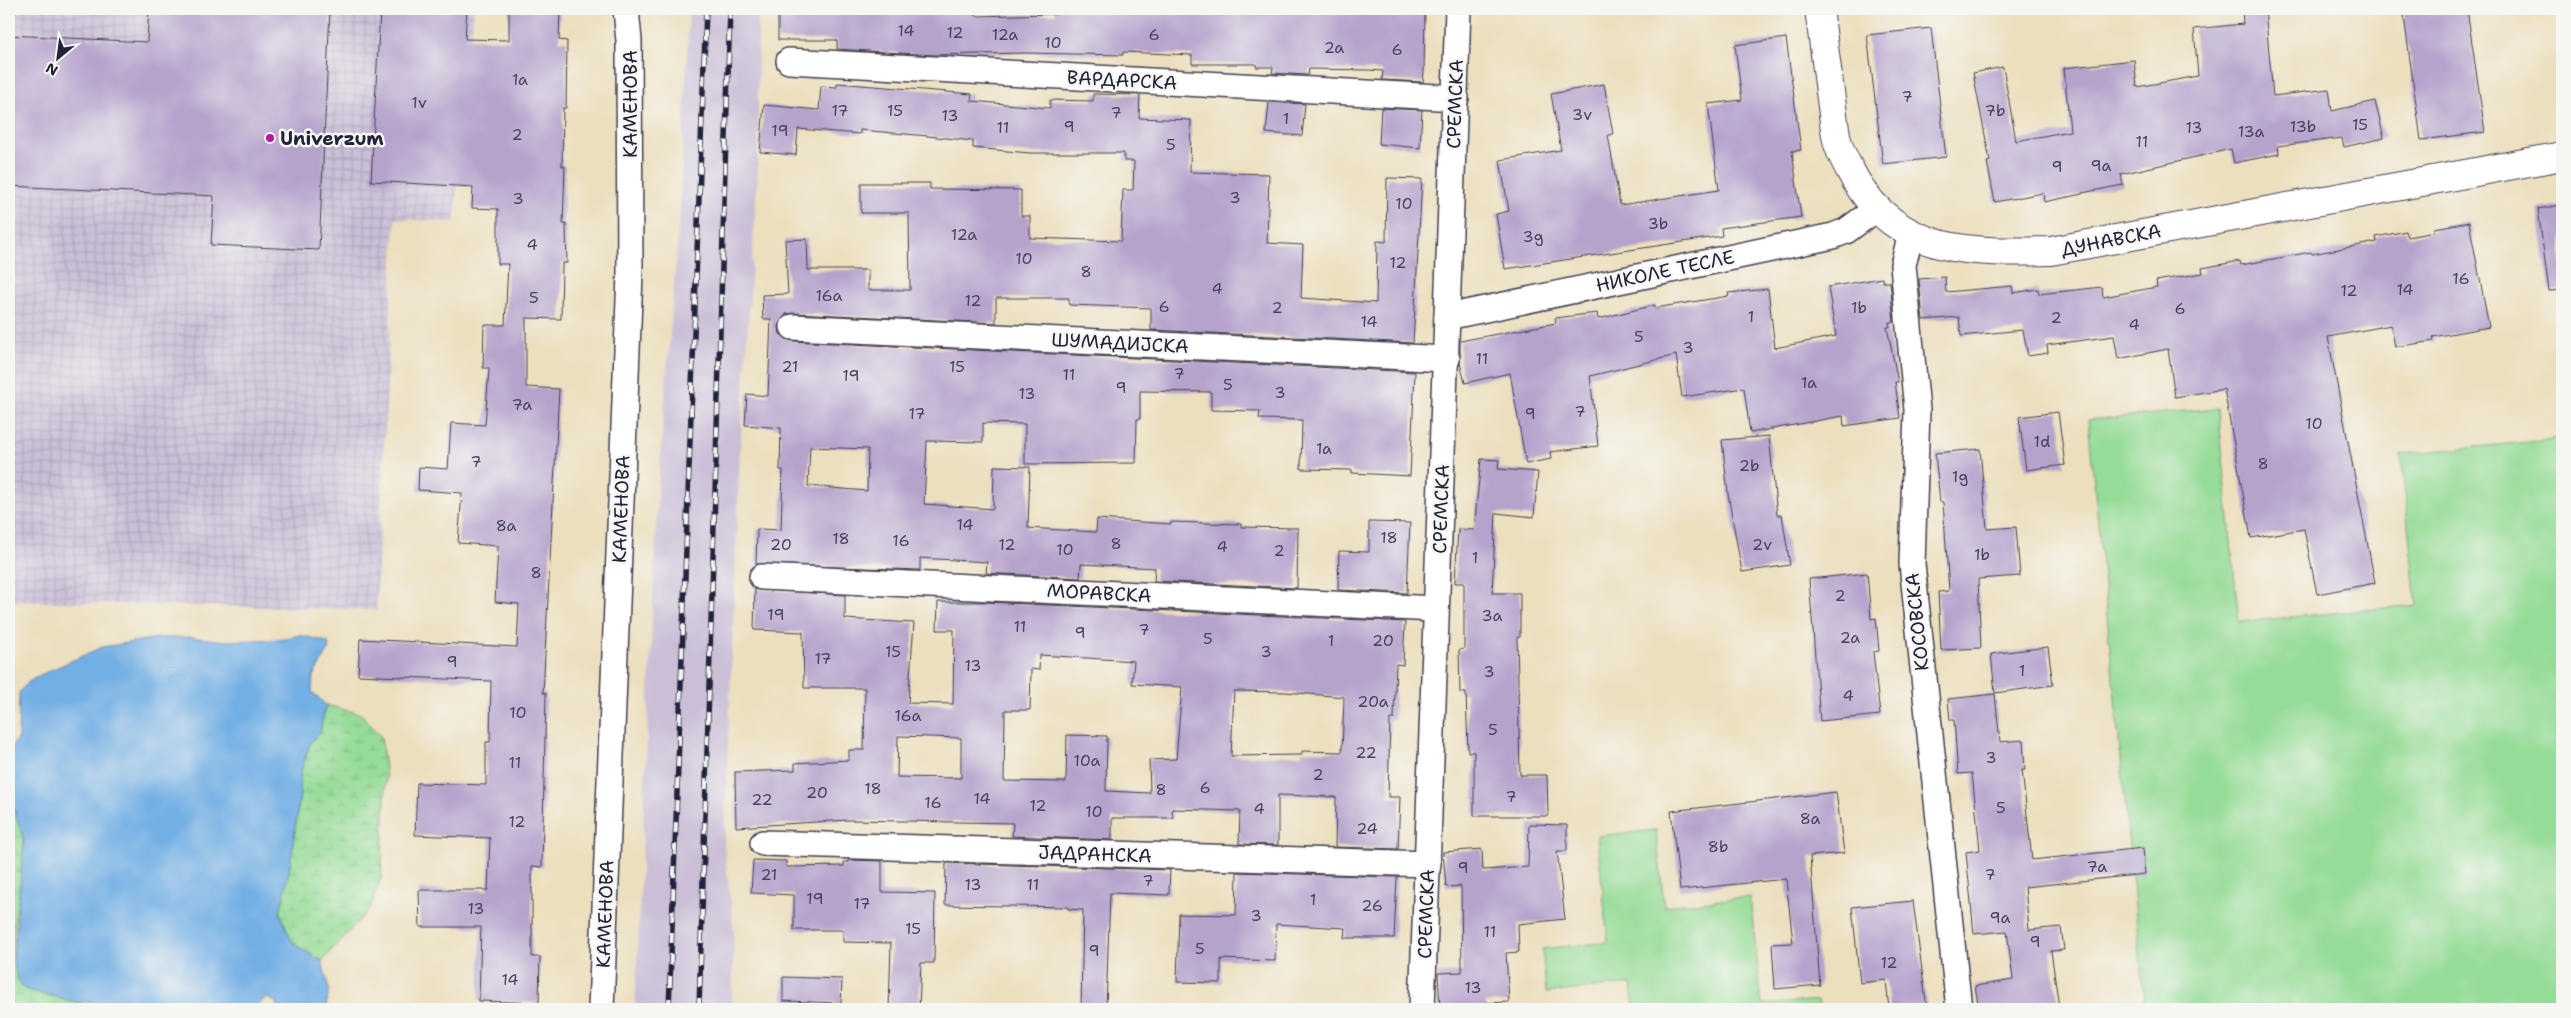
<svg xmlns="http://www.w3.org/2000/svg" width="2571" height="1018" viewBox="0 0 2571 1018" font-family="'Shantell Sans',sans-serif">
  <defs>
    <pattern id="industrial-grid" width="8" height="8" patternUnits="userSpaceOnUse" patternTransform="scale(1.25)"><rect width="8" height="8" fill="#cabfd7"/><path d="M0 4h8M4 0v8" fill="none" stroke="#ada4b9"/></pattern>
    <pattern id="wetland-marsh" width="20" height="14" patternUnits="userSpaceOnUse" patternTransform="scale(1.25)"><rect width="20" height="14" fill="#95dc96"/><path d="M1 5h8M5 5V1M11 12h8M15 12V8" fill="none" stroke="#80bc82"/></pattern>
  </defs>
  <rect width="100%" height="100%" fill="#f6f6f2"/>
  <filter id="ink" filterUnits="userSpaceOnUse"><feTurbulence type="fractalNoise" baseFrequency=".02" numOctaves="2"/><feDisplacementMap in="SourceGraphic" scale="10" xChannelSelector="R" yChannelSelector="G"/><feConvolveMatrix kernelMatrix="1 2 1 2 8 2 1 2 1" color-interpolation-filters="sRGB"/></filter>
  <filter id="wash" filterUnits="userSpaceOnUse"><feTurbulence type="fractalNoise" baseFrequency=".0096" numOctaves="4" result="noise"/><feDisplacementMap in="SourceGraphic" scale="20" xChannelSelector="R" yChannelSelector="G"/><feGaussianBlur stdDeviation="1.12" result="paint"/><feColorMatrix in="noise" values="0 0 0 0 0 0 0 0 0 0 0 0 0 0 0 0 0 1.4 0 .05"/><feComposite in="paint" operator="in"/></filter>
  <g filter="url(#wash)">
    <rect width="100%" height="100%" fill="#ecdfbe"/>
    <path fill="url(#industrial-grid)" d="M 9,9 L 474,9 L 454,222 L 395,219 L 376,610 L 9,601 Z"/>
    <path fill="#cabfd7" d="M 689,9 L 758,9 L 758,168 L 740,452 L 724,844 L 734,933 L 732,1009 L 635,1009 L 658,487 L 680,208 Z"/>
    <g fill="url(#wetland-marsh)" stroke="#5c7f68">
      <path d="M 326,705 L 361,714 L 381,737 L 386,777 L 381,878 L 371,907 L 322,961 L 304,951 L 292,941 L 280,913 L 289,872 L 300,794 L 300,774 L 310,743 L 320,732 Z"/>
      <path d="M 9,803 C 43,852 6,908 14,961 C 15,970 21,980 24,989 L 76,1002 L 91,1001 L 101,1009 L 9,1009 Z"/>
    </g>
    <g fill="#95dc96" stroke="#5c7f68">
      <path d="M 2218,408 L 2239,622 L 2416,605 L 2401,454 L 2562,439 L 2562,1009 L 2145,1009 L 2088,420 Z"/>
      <path d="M 1656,830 L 1664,906 L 1750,897 L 1762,1005 L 1818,1000 L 1819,1009 L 1634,1009 L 1631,984 L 1546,993 L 1542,949 L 1608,942 L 1597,836 Z"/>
    </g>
    <path fill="#72afe4" stroke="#4a6890" d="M 299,635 L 328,642 L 329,650 L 313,676 L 312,692 L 326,705 L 320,732 L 310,743 L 300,774 L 300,794 L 289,872 L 280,913 L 292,941 L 304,951 L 322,961 L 329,989 L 326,1009 L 277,1009 L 276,1002 L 266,998 L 253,1009 L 101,1009 L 91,1001 L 76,1002 L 24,989 L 17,978 L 13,961 L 24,841 L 15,811 L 9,803 L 9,750 L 18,738 L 19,693 L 27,683 L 40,675 L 102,647 L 157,638 L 190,637 L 227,641 L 285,639 Z"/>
    <g id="blocks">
      <g fill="#b5a3cc" fill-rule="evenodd">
        <path d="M 149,9 L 330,9 L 319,250 L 211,245 L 214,196 L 9,186 L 9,35 L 147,42 Z"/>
        <path d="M 380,9 L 467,9 L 465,39 L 509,40 L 509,9 L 560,9 L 559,40 L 567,41 L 566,108 L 563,108 L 562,166 L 565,166 L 563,224 L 566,224 L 567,263 L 562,263 L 561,319 L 526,318 L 526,387 L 559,389 L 543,693 L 546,693 L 542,867 L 532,866 L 532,957 L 540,957 L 539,1003 L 479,1001 L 481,927 L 420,927 L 419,890 L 488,890 L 490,838 L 415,835 L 417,783 L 486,785 L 486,742 L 490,742 L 491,681 L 358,675 L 360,639 L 517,647 L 519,604 L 495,602 L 498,546 L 458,543 L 462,493 L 418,490 L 419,467 L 448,469 L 451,423 L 485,425 L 489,368 L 483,368 L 484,325 L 505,325 L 508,264 L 498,264 L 498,209 L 472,208 L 473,187 L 371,181 Z"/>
        <path d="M 793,9 L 976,9 L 976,16 L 1055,14 L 1055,9 L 1425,9 L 1424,72 L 1423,82 L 1382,80 L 1383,71 L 1368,70 L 1309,69 L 1308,75 L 1272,73 L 1273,67 L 1256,67 L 1256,64 L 1192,64 L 1192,55 L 1123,52 L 1123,55 L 1026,53 L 933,55 L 837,49 L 837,40 L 778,40 L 778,13 L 793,13 Z"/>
        <path d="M 2242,9 L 2265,9 L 2273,96 L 2329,89 L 2332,111 L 2375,101 L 2384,138 L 2344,147 L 2342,138 L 2278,146 L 2279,154 L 2234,163 L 2231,149 L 2121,174 L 2123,185 L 2082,193 L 2082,194 L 2044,202 L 2043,193 L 1995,202 L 1987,162 L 1990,161 L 1973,73 L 2003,67 L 2016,141 L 2070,131 L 2064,68 L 2134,60 L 2137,87 L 2198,76 L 2194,29 L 2243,24 Z"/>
        <path d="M 2403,9 L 2467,9 L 2485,132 L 2421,140 Z"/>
        <path d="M 1931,28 L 1946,157 L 1883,164 L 1867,35 Z"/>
        <path d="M 1786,38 L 1801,150 L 1792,151 L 1801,217 L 1721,228 L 1722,236 L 1505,269 L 1496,214 L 1509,211 L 1500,160 L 1561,150 L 1551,94 L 1604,84 L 1613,134 L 1608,135 L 1620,205 L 1719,190 L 1708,104 L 1742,100 L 1735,45 Z"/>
        <path d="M 837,83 L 972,94 L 971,101 L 1050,108 L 1050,100 L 1093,101 L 1093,94 L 1140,95 L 1139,118 L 1191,120 L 1190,172 L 1269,174 L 1267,243 L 1303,245 L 1301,298 L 1376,303 L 1377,241 L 1386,242 L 1387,178 L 1422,179 L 1413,343 L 1151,330 L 1151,308 L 1069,305 L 1069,298 L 996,298 L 996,323 L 794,313 L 786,314 L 779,326 L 780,334 L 792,341 L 1415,372 L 1410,476 L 1352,473 L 1352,470 L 1301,469 L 1302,420 L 1259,419 L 1260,411 L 1211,410 L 1211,392 L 1140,391 L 1140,419 L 1137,419 L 1136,463 L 1025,464 L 1025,424 L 983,423 L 983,442 L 927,441 L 924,504 L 993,509 L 994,466 L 1030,467 L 1028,528 L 1096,532 L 1097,519 L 1171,524 L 1171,522 L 1241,524 L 1241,527 L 1298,528 L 1297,588 L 1154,581 L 1155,568 L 1081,564 L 1080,578 L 986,573 L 987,562 L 920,558 L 920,570 L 756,564 L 757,529 L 781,530 L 783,470 L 780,470 L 781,428 L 745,425 L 747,394 L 768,396 L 771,319 L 763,319 L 762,295 L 788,294 L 785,240 L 807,239 L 808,270 L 868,270 L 868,290 L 910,290 L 909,213 L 861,213 L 861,183 L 930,183 L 930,189 L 1021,190 L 1021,216 L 1030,216 L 1030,238 L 1121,241 L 1123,190 L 1133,190 L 1134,161 L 1124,161 L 1124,153 L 1030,153 L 973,148 L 973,141 L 928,136 L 860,130 L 860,134 L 798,129 L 796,155 L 760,152 L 764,105 L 819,110 L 821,86 L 837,87 ZM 810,447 L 868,449 L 867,491 L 808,486 Z"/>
        <path d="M 1269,102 L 1305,104 L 1302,136 L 1266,133 Z"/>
        <path d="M 1381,108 L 1422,110 L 1420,148 L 1379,144 Z"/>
        <path d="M 2562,205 L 2562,290 L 2549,291 L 2538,209 Z"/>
        <path d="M 2469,222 L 2489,327 L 2433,337 L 2434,341 L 2395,347 L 2391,325 L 2328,337 L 2375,583 L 2317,594 L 2304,529 L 2251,538 L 2224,389 L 2175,397 L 2168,349 L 2118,359 L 2114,336 L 2047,345 L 2048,353 L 2028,356 L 2023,330 L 1961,336 L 1959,317 L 1923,320 L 1919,279 L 1945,277 L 1946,292 L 2012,286 L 2013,293 L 2038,289 L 2039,294 L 2102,287 L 2103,297 L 2157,287 L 2156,281 L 2203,273 L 2202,268 L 2240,261 L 2241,265 L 2311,252 L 2312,254 L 2377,242 L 2376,237 L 2406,231 L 2408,237 L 2434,232 L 2434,228 Z"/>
        <path d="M 1882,278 L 1883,282 L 1890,282 L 1894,322 L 1889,322 L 1890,327 L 1887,327 L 1898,382 L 1895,382 L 1900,418 L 1844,426 L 1843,416 L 1750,433 L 1744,388 L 1682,397 L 1676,355 L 1590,376 L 1598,446 L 1550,452 L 1551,459 L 1526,464 L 1510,373 L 1465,383 L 1460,363 L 1460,341 L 1556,323 L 1555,318 L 1597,313 L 1598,319 L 1655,305 L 1655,308 L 1729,296 L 1728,293 L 1768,289 L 1775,348 L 1836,336 L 1828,287 Z"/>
        <path d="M 2058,412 L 2065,465 L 2026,470 L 2019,417 Z"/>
        <path d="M 1769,436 L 1777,515 L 1782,515 L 1790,565 L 1742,572 L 1728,494 L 1722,440 Z"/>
        <path d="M 1980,449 L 1987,529 L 2016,527 L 2020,576 L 1978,579 L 1981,648 L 1941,650 L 1938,592 L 1949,591 L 1943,502 L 1940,502 L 1935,453 Z"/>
        <path d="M 1481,459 L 1499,460 L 1498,469 L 1538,472 L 1534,517 L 1496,513 L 1492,593 L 1520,593 L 1520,637 L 1517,637 L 1520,775 L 1547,775 L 1548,816 L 1474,816 L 1474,752 L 1468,752 L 1466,693 L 1460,693 L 1459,650 L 1464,649 L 1464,583 L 1455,583 L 1458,529 L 1474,530 Z"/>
        <path d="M 1369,522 L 1410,523 L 1407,593 L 1338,590 L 1339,551 L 1369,552 Z"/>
        <path d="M 1867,573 L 1871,619 L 1876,618 L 1879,651 L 1873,652 L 1880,715 L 1820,721 L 1809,579 Z"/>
        <path d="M 755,589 L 845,595 L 845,619 L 914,623 L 908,703 L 953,704 L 954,630 L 937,630 L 938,602 L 985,602 L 1405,622 L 1403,665 L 1396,664 L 1394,719 L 1390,719 L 1388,797 L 1400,797 L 1398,849 L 1335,847 L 1336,797 L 1278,795 L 1278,845 L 1239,844 L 1240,811 L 1172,809 L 1173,818 L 1112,818 L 1112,840 L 1012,836 L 1013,823 L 848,820 L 736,827 L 735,772 L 795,770 L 795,763 L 849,760 L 849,750 L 864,750 L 865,688 L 804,688 L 803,632 L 754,630 ZM 1040,655 L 1134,661 L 1132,684 L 1182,687 L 1176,759 L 1149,760 L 1150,793 L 1106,791 L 1107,736 L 1067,735 L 1066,782 L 1004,781 L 1005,710 L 1030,710 L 1031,669 L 1039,670 ZM 1234,691 L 1285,692 L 1344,697 L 1342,752 L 1302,751 L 1302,755 L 1231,756 ZM 898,736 L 961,738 L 961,778 L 897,777 Z"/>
        <path d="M 2048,647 L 2053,685 L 1995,693 L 1991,654 Z"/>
        <path d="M 1995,694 L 2000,742 L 2023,740 L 2025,770 L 2022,770 L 2032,860 L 2143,848 L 2145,874 L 2025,887 L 2029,930 L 2061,927 L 2064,950 L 2051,951 L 2059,1007 L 1979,1009 L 1975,986 L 2013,980 L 2007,931 L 1974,934 L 1966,852 L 1980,850 L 1972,773 L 1958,774 L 1954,720 L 1950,720 L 1948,699 Z"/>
        <path d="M 1836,792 L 1844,853 L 1810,856 L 1820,985 L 1775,989 L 1772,944 L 1793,943 L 1786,879 L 1680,890 L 1671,811 Z"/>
        <path d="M 1529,824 L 1567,825 L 1567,851 L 1557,851 L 1565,919 L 1518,924 L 1519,952 L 1506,953 L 1509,1002 L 1486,1003 L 1486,1009 L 1440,1009 L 1438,973 L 1462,972 L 1461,886 L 1446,887 L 1443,852 L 1482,849 L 1483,870 L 1528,867 Z"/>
        <path d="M 753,860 L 786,861 L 786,867 L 844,866 L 844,862 L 848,862 L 848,860 L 882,861 L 882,892 L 935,893 L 934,963 L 921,963 L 919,1009 L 889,1009 L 891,943 L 843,942 L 843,930 L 794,930 L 794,895 L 751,893 Z"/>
        <path d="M 946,863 L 1170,870 L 1169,895 L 1110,893 L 1106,1009 L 1081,1009 L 1083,910 L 1068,909 L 1068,907 L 945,905 Z"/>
        <path d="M 1237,872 L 1397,877 L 1394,938 L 1344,938 L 1345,928 L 1276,924 L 1275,961 L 1221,959 L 1221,983 L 1177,982 L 1179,914 L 1236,915 Z"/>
        <path d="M 1913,901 L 1927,1009 L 1889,1009 L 1886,980 L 1860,983 L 1852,907 Z"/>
        <path d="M 783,977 L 842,979 L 841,1003 L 783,1001 Z"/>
      </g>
    </g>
  </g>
  <g filter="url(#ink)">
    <use href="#blocks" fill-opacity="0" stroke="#403e4f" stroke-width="1"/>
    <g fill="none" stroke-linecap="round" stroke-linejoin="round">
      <g stroke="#403e4f" stroke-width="28">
        <g id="minor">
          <path d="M 789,61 L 1456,98"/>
          <path d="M 1911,234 L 1903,265 L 1917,410 L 1912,564 L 1959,1009"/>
          <path d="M 1447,317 L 1833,236 L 1846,231 L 1876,209"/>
          <path d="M 793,327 L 1447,359"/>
          <path d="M 762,577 L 1436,609"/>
          <path d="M 763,843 L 1428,864"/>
          <path d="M 601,1009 L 630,274 L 629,41 L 626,9"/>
          <path d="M 1422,1009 L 1458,9"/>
        </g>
      </g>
      <g stroke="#403e4f" stroke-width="30">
        <path id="secondary" d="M 1819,9 C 1823,39 1827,69 1831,99 C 1833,112 1834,127 1837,140 C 1840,154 1849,168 1856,181 C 1900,255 1974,253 2051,251 L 2562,156"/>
      </g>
      <use href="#minor" stroke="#fff" stroke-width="25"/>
      <use href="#secondary" stroke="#fff" stroke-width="28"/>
      <g stroke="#22223b" stroke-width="5.5">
        <g id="rail">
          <path d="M 669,1009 L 706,9"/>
          <path d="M 699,1009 L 730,9"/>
        </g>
      </g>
      <use href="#rail" stroke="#f6f6f2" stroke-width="4" stroke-dasharray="11" stroke-linecap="butt"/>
    </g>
  </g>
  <circle fill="#b5179e" stroke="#f6f6f2" stroke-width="2" cx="270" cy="138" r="5"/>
  <g text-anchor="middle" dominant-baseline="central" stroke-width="5" stroke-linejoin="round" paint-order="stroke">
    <g font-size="16" fill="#47425f">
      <text x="906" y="30">14</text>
      <text x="955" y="32">12</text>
      <text x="1005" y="34">12a</text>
      <text x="1154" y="34">6</text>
      <text x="1053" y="42">10</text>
      <text x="1334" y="47">2a</text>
      <text x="1397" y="49">6</text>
      <text x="520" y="79">1a</text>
      <text x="1907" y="96">7</text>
      <text x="419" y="102">1v</text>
      <text x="840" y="110">17</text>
      <text x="895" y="110">15</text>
      <text x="1995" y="110">7b</text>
      <text x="1116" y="112">7</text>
      <text x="1582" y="114">3v</text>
      <text x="950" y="115">13</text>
      <text x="1286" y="118">1</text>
      <text x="2360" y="124">15</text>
      <text x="1069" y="126">9</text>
      <text x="2303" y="126">13b</text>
      <text x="1003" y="127">11</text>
      <text x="2194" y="127">13</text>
      <text x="780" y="130">19</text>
      <text x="2251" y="131">13a</text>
      <text x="517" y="134">2</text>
      <text x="2142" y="141">11</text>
      <text x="1171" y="144">5</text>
      <text x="2101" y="165">9a</text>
      <text x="2057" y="166">9</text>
      <text x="1235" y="197">3</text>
      <text x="518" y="198">3</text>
      <text x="1404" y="203">10</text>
      <text x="1658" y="223">3b</text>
      <text x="964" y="234">12a</text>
      <text x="1533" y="236">3g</text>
      <text x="532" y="244">4</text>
      <text x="1024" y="258">10</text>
      <text x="1398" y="262">12</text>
      <text x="1086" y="271">8</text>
      <text x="2461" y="278">16</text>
      <text x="1217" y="288">4</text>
      <text x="2405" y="289">14</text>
      <text x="2349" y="290">12</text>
      <text x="829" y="295">16a</text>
      <text x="534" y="297">5</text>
      <text x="973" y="300">12</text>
      <text x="1164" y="306">6</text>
      <text x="1277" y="307">2</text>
      <text x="1859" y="307">1b</text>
      <text x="2180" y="308">6</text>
      <text x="1751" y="316">1</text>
      <text x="2056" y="317">2</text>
      <text x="1369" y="321">14</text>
      <text x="2134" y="324">4</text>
      <text x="1639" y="336">5</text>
      <text x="1688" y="347">3</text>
      <text x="1482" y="358">11</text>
      <text x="790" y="366">21</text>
      <text x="957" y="366">15</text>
      <text x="1179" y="373">7</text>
      <text x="1069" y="374">11</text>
      <text x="851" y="375">19</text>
      <text x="1809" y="382">1a</text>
      <text x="1228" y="384">5</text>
      <text x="1121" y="387">9</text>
      <text x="1280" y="392">3</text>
      <text x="1027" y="393">13</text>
      <text x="522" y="404">7a</text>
      <text x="1580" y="411">7</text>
      <text x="917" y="413">17</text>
      <text x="1530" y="413">9</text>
      <text x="2314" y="423">10</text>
      <text x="2042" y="441">1d</text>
      <text x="1324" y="448">1a</text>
      <text x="476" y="461">7</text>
      <text x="2263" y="463">8</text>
      <text x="1749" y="465">2b</text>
      <text x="1960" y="476">1g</text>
      <text x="965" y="524">14</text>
      <text x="506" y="525">8a</text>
      <text x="1389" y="537">18</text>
      <text x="841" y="538">18</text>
      <text x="901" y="540">16</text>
      <text x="1116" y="543">8</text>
      <text x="781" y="544">20</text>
      <text x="1007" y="544">12</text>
      <text x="1762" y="544">2v</text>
      <text x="1222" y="546">4</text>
      <text x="1065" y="549">10</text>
      <text x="1279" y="550">2</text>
      <text x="1982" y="554">1b</text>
      <text x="1475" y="557">1</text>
      <text x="536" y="572">8</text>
      <text x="1840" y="595">2</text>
      <text x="776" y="614">19</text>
      <text x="1492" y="615">3a</text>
      <text x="1020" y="626">11</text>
      <text x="1144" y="629">7</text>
      <text x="1080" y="632">9</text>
      <text x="1850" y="637">2a</text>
      <text x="1208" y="638">5</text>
      <text x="1331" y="640">1</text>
      <text x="1383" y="640">20</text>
      <text x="893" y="651">15</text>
      <text x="1266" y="651">3</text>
      <text x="823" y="658">17</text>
      <text x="452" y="661">9</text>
      <text x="973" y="665">13</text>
      <text x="2022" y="670">1</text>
      <text x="1489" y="671">3</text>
      <text x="1848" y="695">4</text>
      <text x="1373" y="701">20a</text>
      <text x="518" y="712">10</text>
      <text x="908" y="715">16a</text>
      <text x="1493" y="729">5</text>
      <text x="1366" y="752">22</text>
      <text x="1991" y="757">3</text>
      <text x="1087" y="760">10a</text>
      <text x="515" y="762">11</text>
      <text x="1318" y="774">2</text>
      <text x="1205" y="787">6</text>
      <text x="873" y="788">18</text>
      <text x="1161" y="789">8</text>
      <text x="817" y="792">20</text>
      <text x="1511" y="796">7</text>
      <text x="982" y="798">14</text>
      <text x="762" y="799">22</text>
      <text x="933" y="802">16</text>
      <text x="1038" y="805">12</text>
      <text x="2001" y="807">5</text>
      <text x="1259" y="808">4</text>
      <text x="1094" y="811">10</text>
      <text x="1810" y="818">8a</text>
      <text x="517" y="821">12</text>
      <text x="1367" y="828">24</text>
      <text x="1718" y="846">8b</text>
      <text x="2097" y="866">7a</text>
      <text x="1463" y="867">9</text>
      <text x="769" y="874">21</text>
      <text x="1990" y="874">7</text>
      <text x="1148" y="880">7</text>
      <text x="973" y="884">13</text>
      <text x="1033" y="884">11</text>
      <text x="815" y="898">19</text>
      <text x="1313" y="899">1</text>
      <text x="862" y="903">17</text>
      <text x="1372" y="905">26</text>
      <text x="476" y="908">13</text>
      <text x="1256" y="915">3</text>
      <text x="2000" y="917">9a</text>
      <text x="913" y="928">15</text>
      <text x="1490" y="931">11</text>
      <text x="2035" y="941">9</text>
      <text x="1200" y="948">5</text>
      <text x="1094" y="950">9</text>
      <text x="1889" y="962">12</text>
      <text x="510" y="979">14</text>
      <text x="1473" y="987">13</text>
    </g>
    <g font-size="19" fill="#22223b" stroke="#f6f6f2">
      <text transform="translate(1122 80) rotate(3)">ВАРДАРСКА</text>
      <text transform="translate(630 104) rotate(-90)">КАМЕНОВА</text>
      <text transform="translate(1455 104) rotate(-88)">СРЕМСКА</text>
      <text transform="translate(2111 240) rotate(-11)">ДУНАВСКА</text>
      <text transform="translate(1665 271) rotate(-12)">НИКОЛЕ ТЕСЛЕ</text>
      <text transform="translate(1120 343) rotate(3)">ШУМАДИЈСКА</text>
      <text transform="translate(621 509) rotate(-88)">КАМЕНОВА</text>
      <text transform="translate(1441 509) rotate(-88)">СРЕМСКА</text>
      <text transform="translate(1099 593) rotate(3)">МОРАВСКА</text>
      <text transform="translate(1917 622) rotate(-96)">КОСОВСКА</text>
      <text transform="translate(1095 854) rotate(2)">ЈАДРАНСКА</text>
      <text transform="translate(605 914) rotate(-88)">КАМЕНОВА</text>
      <text transform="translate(1426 914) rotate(-88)">СРЕМСКА</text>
    </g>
    <g font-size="19" font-weight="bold" fill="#22223b" stroke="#f6f6f2" text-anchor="start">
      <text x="280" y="138">Univerzum</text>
    </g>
  </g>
  <rect width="2571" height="1018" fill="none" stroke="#f6f6f2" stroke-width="30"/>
  <g transform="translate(58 58) rotate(209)" stroke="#f6f6f2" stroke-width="4" paint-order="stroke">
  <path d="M0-4L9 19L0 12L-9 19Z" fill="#22223b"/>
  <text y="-8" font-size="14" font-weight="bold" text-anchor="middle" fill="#22223b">N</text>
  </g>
</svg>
